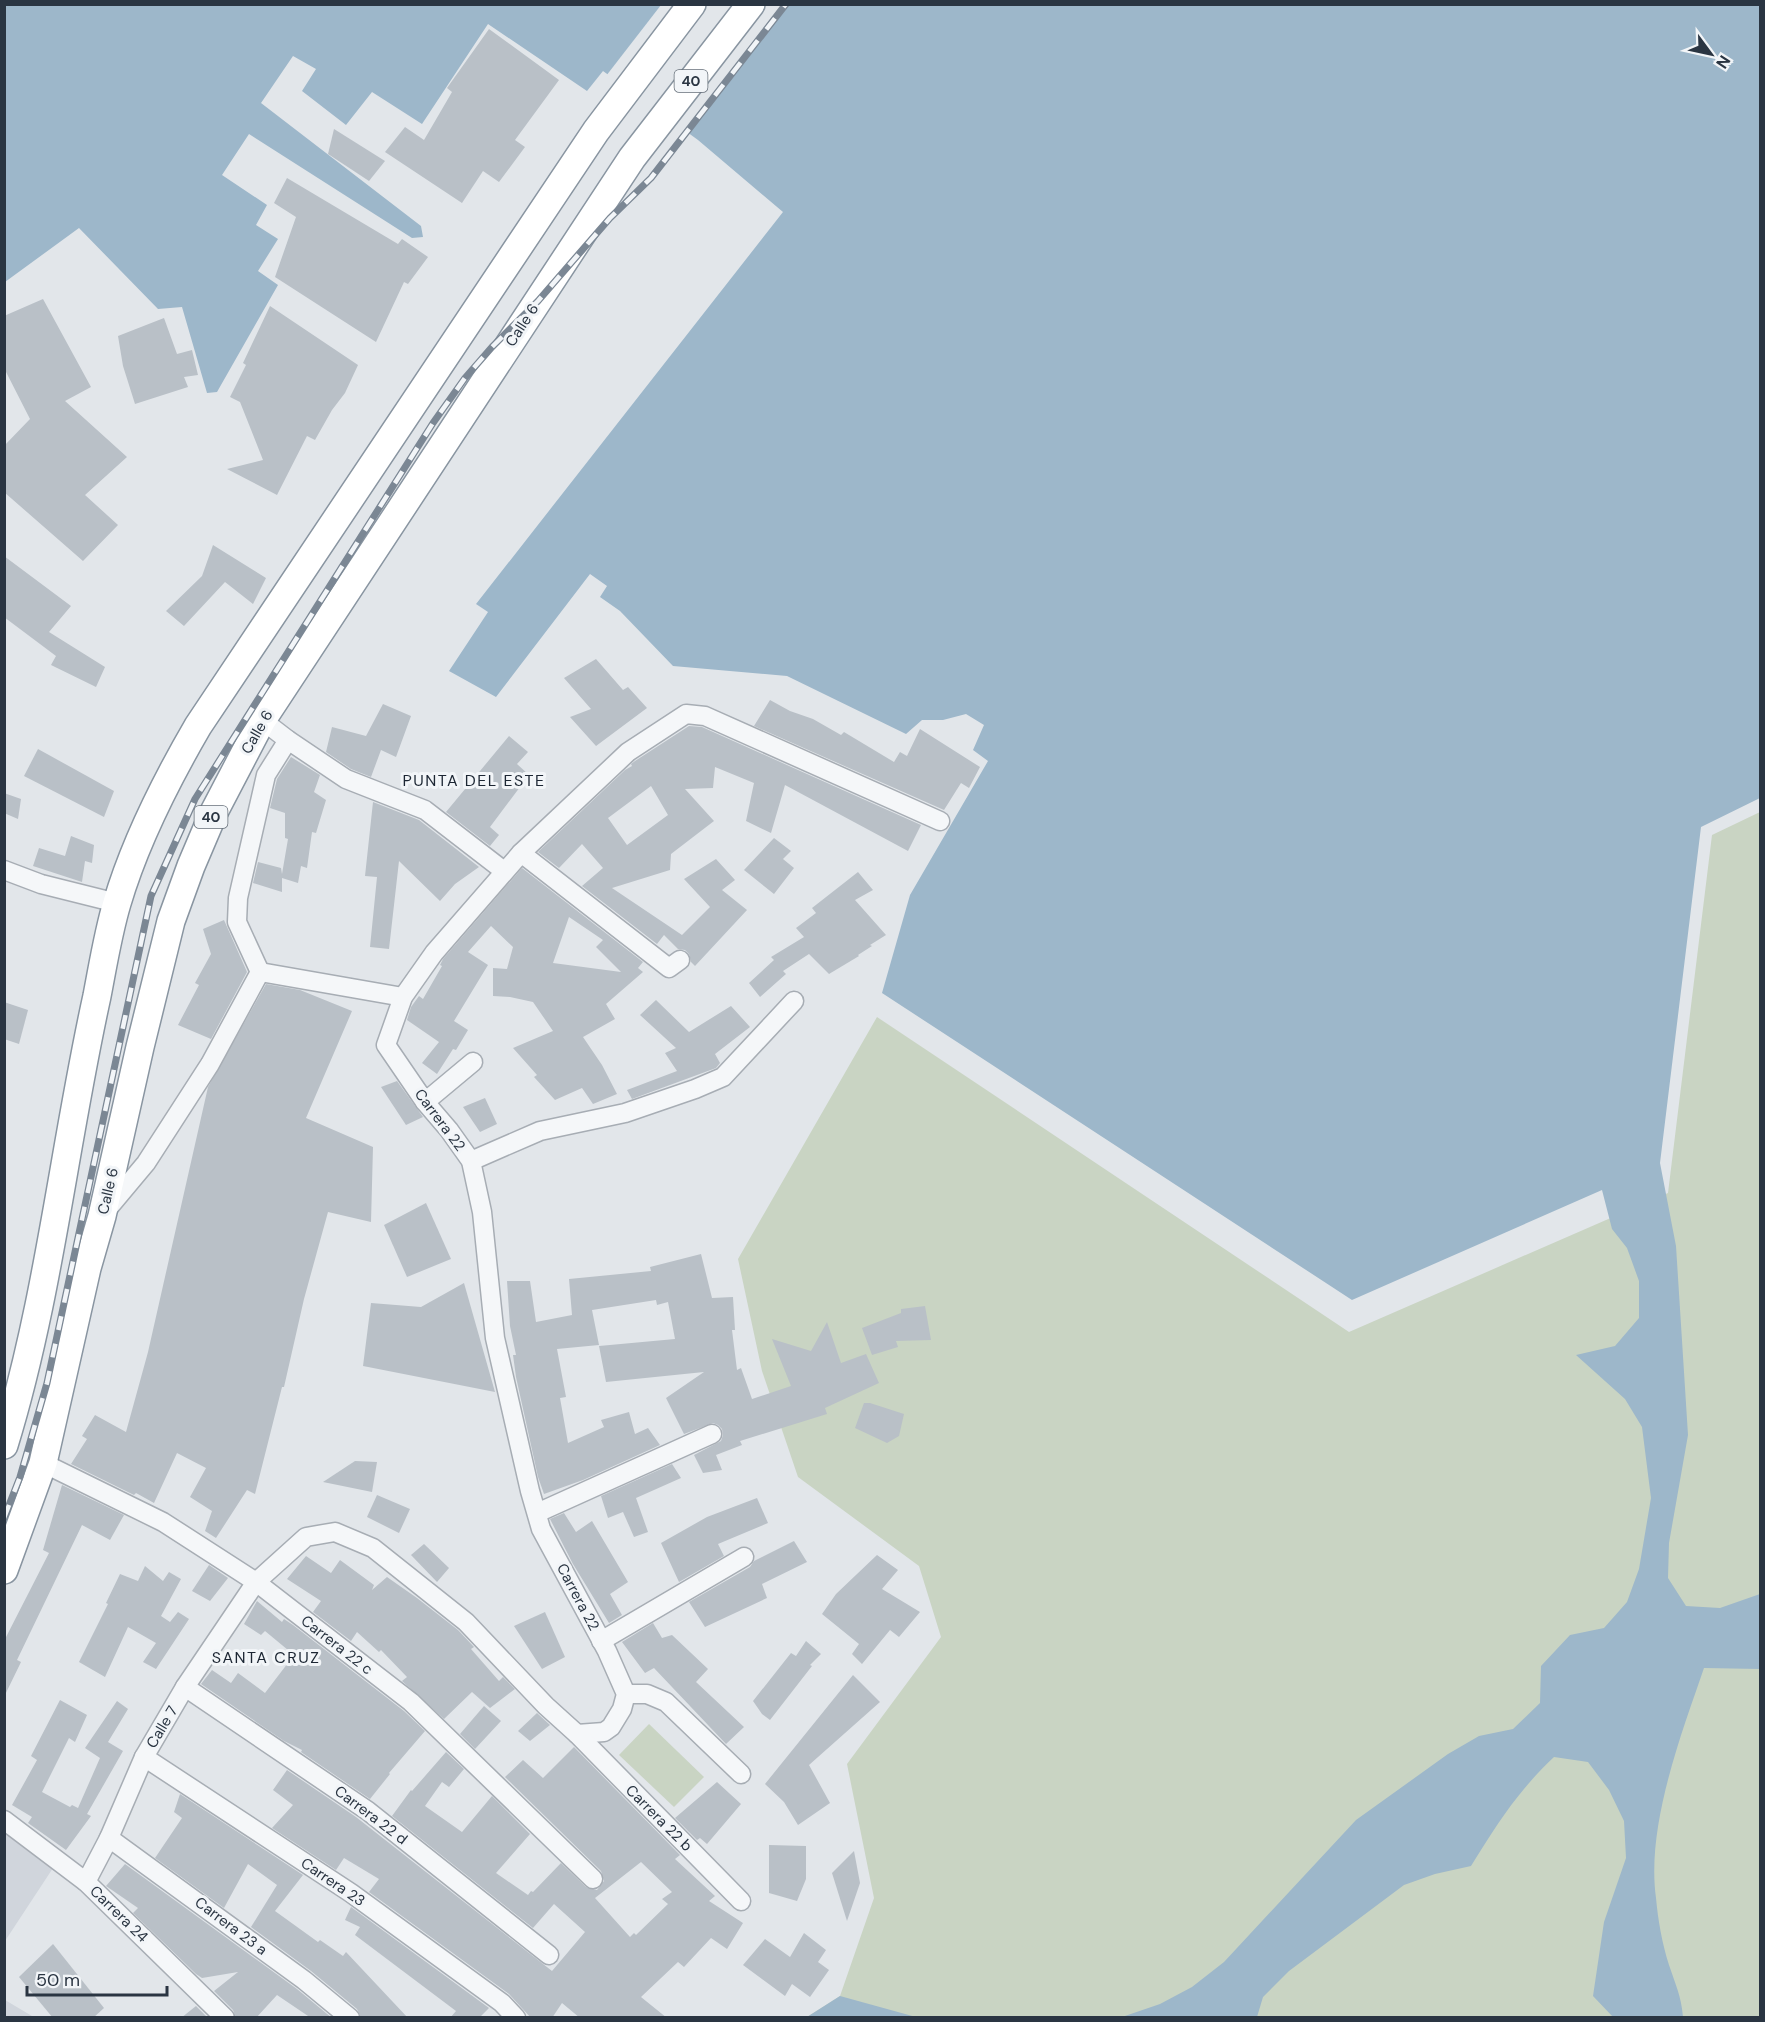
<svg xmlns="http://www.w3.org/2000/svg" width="1765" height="2022" viewBox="0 0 1765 2022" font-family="'DM Sans',sans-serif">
  <rect width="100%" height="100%" fill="#e2e6ea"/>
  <g fill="#d0d5dc">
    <path d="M 5,1833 L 53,1868 L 5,1941 Z"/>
    <path d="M 5,2000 L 32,2016 L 33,2017 L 5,2017 Z"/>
  </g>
  <g fill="#c9d4c3">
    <path d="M 1760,812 L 1760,2017 L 807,2017 L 840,1996 L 874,1898 L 847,1764 L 941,1637 L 919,1566 L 798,1477 L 762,1371 L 738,1259 L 877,1017 L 1349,1332 L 1668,1193 L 1712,835 Z"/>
    <path d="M 649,1724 L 704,1777 L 674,1807 L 619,1755 Z"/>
  </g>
  <g fill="#9db7ca">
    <path d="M 5,5 L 1760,5 L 1760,798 L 1701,827 L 1660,1163 L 1676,1246 L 1688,1435 L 1669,1543 L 1668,1578 L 1686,1606 L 1720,1608 L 1760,1594 L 1760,1669 L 1704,1668 C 1681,1735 1646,1826 1656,1898 C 1658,1920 1662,1943 1669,1965 C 1676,1986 1681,1995 1683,2017 L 1613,2017 L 1593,1996 L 1604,1922 L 1626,1858 L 1624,1821 L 1609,1790 L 1588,1762 L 1554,1757 C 1517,1792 1498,1823 1471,1866 L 1435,1874 L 1404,1885 L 1289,1971 L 1263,1997 L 1257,2017 L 1122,2017 L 1160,2004 L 1192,1987 L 1224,1962 L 1356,1820 L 1448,1754 L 1479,1736 L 1513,1729 L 1540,1703 L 1541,1666 L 1570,1635 L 1604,1628 L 1627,1602 L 1639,1569 L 1651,1498 L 1642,1427 L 1625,1399 L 1576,1355 L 1615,1346 L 1639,1318 L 1639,1281 L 1627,1248 L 1612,1229 L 1602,1190 L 1352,1300 L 882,993 L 910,895 L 988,761 L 973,750 L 984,725 L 966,714 L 943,720 L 922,720 L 906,734 L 787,676 L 673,666 L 620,611 L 600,597 L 607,586 L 590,574 L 496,697 L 449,671 L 488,612 L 476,604 L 783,212 L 698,140 L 603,71 L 587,91 L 488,24 L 422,124 L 372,92 L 346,125 L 302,91 L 316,69 L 293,56 L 261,103 L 421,226 L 423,237 L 412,238 L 249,134 L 222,175 L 267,205 L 256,225 L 278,239 L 258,271 L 278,285 L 217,392 L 207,393 L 182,307 L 158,309 L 79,228 L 5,282 Z"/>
    <path d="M 840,1996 L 916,2017 L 807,2017 Z"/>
  </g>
  <path fill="#e2e6ea" d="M 661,5 L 782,5 L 683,133 L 606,76 Z"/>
  <g fill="#b9c0c7" fill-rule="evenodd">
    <path d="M 489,29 L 559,80 L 515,140 L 525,147 L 499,182 L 483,171 L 462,203 L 385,152 L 405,127 L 424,140 L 452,92 L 447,88 Z"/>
    <path d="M 334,129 L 385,161 L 369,181 L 328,154 Z"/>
    <path d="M 287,178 L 398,244 L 402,239 L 428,257 L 408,284 L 404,282 L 376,342 L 275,277 L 296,217 L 274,203 Z"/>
    <path d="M 43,299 L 91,387 L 65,401 L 127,457 L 85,495 L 118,525 L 83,561 L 4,492 L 4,446 L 30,419 L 4,368 L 4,316 Z"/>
    <path d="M 270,306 L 358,365 L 345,393 L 332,410 L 315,440 L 307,436 L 277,495 L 227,469 L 263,460 L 240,402 L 230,397 L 246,365 L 243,363 Z"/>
    <path d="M 164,318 L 177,354 L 192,350 L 198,375 L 184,377 L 188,387 L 135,404 L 123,366 L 118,336 Z"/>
    <path d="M 213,545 L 266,578 L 253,604 L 225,582 L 184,626 L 166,611 L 202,576 Z"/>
    <path d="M 4,556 L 71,606 L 49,632 L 105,667 L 96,687 L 51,665 L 56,656 L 4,617 Z"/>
    <path d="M 596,659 L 623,690 L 628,687 L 647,708 L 596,746 L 570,717 L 591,709 L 564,678 Z"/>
    <path d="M 770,700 L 790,711 L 813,719 L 841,735 L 844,732 L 894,762 L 900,752 L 907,756 L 920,729 L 980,767 L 969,788 L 961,783 L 944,810 L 754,726 Z"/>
    <path d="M 383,704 L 411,716 L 396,757 L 381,750 L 371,777 L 351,769 L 326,752 L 332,727 L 366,736 Z"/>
    <path d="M 689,726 L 702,727 L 921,825 L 908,851 L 785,785 L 771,833 L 746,821 L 754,783 L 715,767 L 713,788 L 685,789 L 714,821 L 671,854 L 670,870 L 612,888 L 682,935 L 710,907 L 684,879 L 716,859 L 735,880 L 722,890 L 747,910 L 695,966 L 691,962 L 689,954 L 685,950 L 678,949 L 664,935 L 657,944 L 582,886 L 603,868 L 582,844 L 559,868 L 538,852 L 625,770 L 632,766 L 631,764 L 635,761 ZM 651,786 L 668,815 L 627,845 L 608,818 Z"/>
    <path d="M 509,736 L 528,752 L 517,764 L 529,775 L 490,827 L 499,835 L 490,846 L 446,812 Z"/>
    <path d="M 38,749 L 114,791 L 104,817 L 24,776 Z"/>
    <path d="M 291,757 L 320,775 L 314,792 L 326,800 L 316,833 L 312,832 L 307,868 L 301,866 L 298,883 L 282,878 L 282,892 L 253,883 L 258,862 L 281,868 L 282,874 L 288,839 L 285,838 L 285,813 L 270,808 L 277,779 Z"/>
    <path d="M 4,793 L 21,799 L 18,819 L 4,813 Z"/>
    <path d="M 373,802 L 419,820 L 479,867 L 455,884 L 440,901 L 399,861 L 389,949 L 370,947 L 377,877 L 365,876 Z"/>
    <path d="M 71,836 L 94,845 L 92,863 L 85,861 L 82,882 L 33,866 L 39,848 L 65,856 Z"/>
    <path d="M 774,838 L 791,851 L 783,859 L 794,868 L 774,894 L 744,870 Z"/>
    <path d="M 522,868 L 643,962 L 638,968 L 643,972 L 606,1004 L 615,1019 L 583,1037 L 602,1065 L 617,1094 L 593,1104 L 582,1088 L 555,1100 L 534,1077 L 537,1075 L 513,1048 L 553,1031 L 533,1002 L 510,997 L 493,996 L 493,968 L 507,969 L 513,947 L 491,926 L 468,952 L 488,965 L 454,1021 L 468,1030 L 456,1050 L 453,1049 L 437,1074 L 422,1063 L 439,1042 L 407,1020 L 411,1007 L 419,996 L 423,999 L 442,966 L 440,965 L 443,959 ZM 569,917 L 603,940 L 596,947 L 621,972 L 553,963 Z"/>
    <path d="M 858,872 L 873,890 L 855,900 L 886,935 L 870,945 L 872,946 L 858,955 L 859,956 L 829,974 L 809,954 L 783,971 L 786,974 L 760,997 L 749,983 L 774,960 L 771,957 L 804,937 L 796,928 L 816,913 L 812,908 Z"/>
    <path d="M 224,920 L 247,972 L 211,1039 L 178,1025 L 199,985 L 195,983 L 211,954 L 203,929 Z"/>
    <path d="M 266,984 L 300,990 L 352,1011 L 306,1118 L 373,1147 L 371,1222 L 328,1212 L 304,1299 L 284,1387 L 282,1387 L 255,1494 L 247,1490 L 216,1538 L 205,1531 L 212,1511 L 190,1497 L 206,1468 L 177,1453 L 154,1503 L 136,1493 L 134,1495 L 71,1464 L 87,1439 L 82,1436 L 95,1415 L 126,1432 L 148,1352 L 208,1087 Z"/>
    <path d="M 656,1000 L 689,1032 L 731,1006 L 750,1027 L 715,1054 L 720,1063 L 716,1068 L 632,1099 L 627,1090 L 677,1071 L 665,1053 L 676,1048 L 640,1015 Z"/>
    <path d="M 4,1002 L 28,1010 L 19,1044 L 4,1039 Z"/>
    <path d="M 397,1081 L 423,1117 L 406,1125 L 381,1087 Z"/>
    <path d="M 485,1098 L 497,1124 L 480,1132 L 463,1107 Z"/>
    <path d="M 426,1203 L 451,1259 L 407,1277 L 384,1225 Z"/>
    <path d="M 701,1254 L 712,1298 L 733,1297 L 735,1330 L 732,1330 L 737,1370 L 741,1368 L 752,1399 L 791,1386 L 772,1339 L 811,1351 L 827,1322 L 841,1363 L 866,1354 L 879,1383 L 825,1408 L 827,1414 L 740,1441 L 742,1445 L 716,1455 L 722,1470 L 703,1473 L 694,1455 L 721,1441 L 723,1435 L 722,1429 L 718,1425 L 713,1423 L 684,1434 L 666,1398 L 704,1372 L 606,1382 L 599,1346 L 675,1339 L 668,1302 L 657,1305 L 656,1300 L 592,1310 L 599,1345 L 557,1349 L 566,1397 L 560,1398 L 568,1443 L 604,1427 L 601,1420 L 629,1412 L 635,1434 L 648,1428 L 660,1445 L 583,1480 L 544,1494 L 538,1477 L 516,1377 L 513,1355 L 516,1355 L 510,1326 L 507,1281 L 530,1281 L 536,1322 L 572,1315 L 569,1279 L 651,1271 L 650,1267 Z"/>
    <path d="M 464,1283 L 495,1392 L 363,1366 L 371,1303 L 421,1307 Z"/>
    <path d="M 925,1306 L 931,1340 L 896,1341 L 898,1347 L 872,1355 L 862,1328 L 901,1313 L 901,1309 Z"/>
    <path d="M 864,1403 L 870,1403 L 904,1414 L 899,1436 L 887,1443 L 855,1428 Z"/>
    <path d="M 355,1461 L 377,1462 L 372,1492 L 323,1482 Z"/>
    <path d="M 672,1464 L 681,1478 L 636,1498 L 648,1532 L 634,1537 L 623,1512 L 608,1518 L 601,1496 Z"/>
    <path d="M 62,1485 L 124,1515 L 110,1540 L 82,1525 L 17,1660 L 21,1662 L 4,1697 L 4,1641 L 49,1553 L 43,1550 Z"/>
    <path d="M 377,1495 L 410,1509 L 399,1533 L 367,1517 Z"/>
    <path d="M 757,1498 L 768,1523 L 718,1544 L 724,1556 L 679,1582 L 661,1543 L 707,1517 Z"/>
    <path d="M 564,1513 L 576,1532 L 592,1521 L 628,1582 L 610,1594 L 622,1615 L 609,1623 L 573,1564 L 550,1519 Z"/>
    <path d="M 794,1541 L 807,1562 L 762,1584 L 767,1598 L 705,1627 L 689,1602 L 750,1567 L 754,1561 Z"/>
    <path d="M 424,1544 L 449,1568 L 437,1582 L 411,1555 Z"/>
    <path d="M 877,1555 L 898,1570 L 882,1589 L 920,1612 L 899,1637 L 890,1630 L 862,1664 L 852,1654 L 859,1644 L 822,1614 L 836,1594 Z"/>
    <path d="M 306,1556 L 331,1573 L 340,1560 L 374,1585 L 372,1590 L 387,1577 L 417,1598 L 458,1630 L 474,1647 L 471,1649 L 499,1681 L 503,1677 L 515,1689 L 490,1708 L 472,1692 L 444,1719 L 402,1681 L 407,1677 L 381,1650 L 379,1652 L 357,1632 L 351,1641 L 313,1612 L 321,1601 L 287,1579 Z"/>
    <path d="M 209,1565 L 228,1578 L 210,1601 L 192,1591 Z"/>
    <path d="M 145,1566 L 163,1581 L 169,1572 L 181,1579 L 161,1616 L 170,1622 L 178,1612 L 189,1619 L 156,1669 L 143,1662 L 156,1643 L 128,1627 L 105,1677 L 79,1662 L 108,1604 L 106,1603 L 120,1574 L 138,1581 Z"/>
    <path d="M 257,1601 L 282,1622 L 284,1619 L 293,1625 L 404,1711 L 425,1731 L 389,1773 L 390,1774 L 370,1799 L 301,1752 L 302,1750 L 284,1741 L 201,1684 L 212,1670 L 231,1683 L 238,1673 L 265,1693 L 294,1655 L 265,1631 L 261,1635 L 244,1624 Z"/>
    <path d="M 545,1612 L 565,1657 L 542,1669 L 514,1626 Z"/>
    <path d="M 653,1623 L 662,1638 L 672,1635 L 708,1669 L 696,1682 L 744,1727 L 726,1744 L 654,1668 L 645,1673 L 622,1642 Z"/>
    <path d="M 806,1641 L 821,1654 L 810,1665 L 812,1666 L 770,1720 L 762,1714 L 753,1701 L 791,1653 L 796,1656 Z"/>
    <path d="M 853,1675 L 880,1702 L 809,1765 L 830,1803 L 798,1825 L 784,1802 L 765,1784 Z"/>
    <path d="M 60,1700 L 87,1715 L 75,1742 L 69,1738 L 42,1792 L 70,1807 L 72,1805 L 78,1808 L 100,1758 L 85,1748 L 117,1701 L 128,1709 L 108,1742 L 123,1751 L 87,1814 L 91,1816 L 66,1850 L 28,1823 L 32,1817 L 12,1805 L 37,1760 L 31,1756 Z"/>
    <path d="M 484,1706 L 501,1721 L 475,1749 L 460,1734 Z"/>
    <path d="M 537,1713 L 550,1725 L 530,1741 L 518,1731 Z"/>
    <path d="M 574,1747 L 680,1855 L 675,1859 L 715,1896 L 709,1901 L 743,1923 L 727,1949 L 711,1938 L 684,1967 L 678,1962 L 641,1997 L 667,2018 L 580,2018 L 562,2003 L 552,2018 L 531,2018 L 509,1994 L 369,1892 L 379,1879 L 344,1858 L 336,1870 L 272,1828 L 293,1805 L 273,1790 L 287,1770 L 356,1817 L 552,1971 L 585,1932 L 554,1904 L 533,1928 L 392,1816 L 411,1790 L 412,1791 L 446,1752 L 464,1769 L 449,1787 L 442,1782 L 425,1806 L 462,1832 L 492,1796 L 530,1834 L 496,1873 L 528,1895 L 531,1891 L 533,1892 L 561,1863 L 586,1887 L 597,1890 L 604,1881 L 601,1871 L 505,1777 L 523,1760 L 543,1778 ZM 641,1862 L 672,1892 L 662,1899 L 668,1904 L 636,1935 L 634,1933 L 630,1937 L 595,1898 Z"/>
    <path d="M 717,1782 L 741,1804 L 707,1844 L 700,1838 L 697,1840 L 675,1818 Z"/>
    <path d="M 180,1794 L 303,1875 L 275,1911 L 318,1942 L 320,1940 L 343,1956 L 346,1952 L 408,2018 L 361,2018 L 357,2009 L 311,1971 L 251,1927 L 277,1885 L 248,1864 L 224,1908 L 155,1858 L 182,1818 L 174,1812 Z"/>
    <path d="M 769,1845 L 806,1846 L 806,1879 L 797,1901 L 769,1893 Z"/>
    <path d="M 854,1851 L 860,1883 L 847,1921 L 832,1873 Z"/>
    <path d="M 125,1864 L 297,1989 L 332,2018 L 311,2018 L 277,1995 L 256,2018 L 236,2018 L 233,2010 L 214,1991 L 238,1972 L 202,1978 L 196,1974 L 133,1913 L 138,1908 L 106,1886 Z"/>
    <path d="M 351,1907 L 489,2008 L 479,2018 L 450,2018 L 456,2011 L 355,1935 L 360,1927 L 345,1920 Z"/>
    <path d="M 804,1933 L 826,1950 L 818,1962 L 829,1970 L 810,1997 L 792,1984 L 785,1996 L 743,1965 L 765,1939 L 790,1957 Z"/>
    <path d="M 53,1944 L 104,2008 L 93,2018 L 53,2018 L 19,1977 Z"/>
    <path d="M 196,2006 L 208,2018 L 181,2018 Z"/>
  </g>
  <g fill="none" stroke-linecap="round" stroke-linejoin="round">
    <g stroke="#a7adb4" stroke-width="21">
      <g id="minor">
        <path d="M 262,720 L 288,740 L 346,779 L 425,810 L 504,871"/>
        <path d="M 521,853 L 669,968 L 680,960"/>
        <path d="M 4,870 L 41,884 L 117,903"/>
        <path d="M 260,972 L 403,997"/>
        <path d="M 425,1102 L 473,1062"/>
        <path d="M 471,1161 L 540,1131 L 625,1113 L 695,1089 L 723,1077 L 794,1001"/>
        <path d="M 105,1212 L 146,1163 L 210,1064 L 260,972 L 237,922 L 238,898 L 266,775 L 288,740"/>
        <path d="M 43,1463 L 163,1522 L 256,1582 L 411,1702 L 593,1879"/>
        <path d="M 537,1513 L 712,1434"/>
        <path d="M 601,1641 L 744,1557"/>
        <path d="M 185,1687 L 368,1811 L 549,1955"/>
        <path d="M 626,1694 L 647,1694 L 666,1702 L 741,1774"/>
        <path d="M 577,1734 L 604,1732 L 611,1727 L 622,1709 L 626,1694 L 607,1651 L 541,1529 L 530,1491 L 495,1338 L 482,1212 L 471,1161 L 449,1130 L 425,1102 L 386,1045 L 403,997 L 434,953 L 521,853 L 628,752 L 686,714 L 705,716 L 940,821"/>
        <path d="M 144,1757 L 351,1893 L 502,2003 L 516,2018"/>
        <path d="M 4,1820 L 86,1882 L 225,2018"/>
        <path d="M 109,1838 L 304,1980 L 350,2018"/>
        <path d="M 86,1882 L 109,1838 L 144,1757 L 185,1687 L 256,1582 L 306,1537 L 335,1532 L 373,1548 L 466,1622 L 546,1706 L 577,1734 L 741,1901"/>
      </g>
    </g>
    <g stroke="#8995a1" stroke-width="30">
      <g id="highway">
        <path d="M 4,1445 C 49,1299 64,1145 97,996 C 103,965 108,933 117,903 C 135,842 166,781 198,726 L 596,131 L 692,4"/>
        <path d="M 4,1570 L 43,1463 L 87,1268 L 102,1216 L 140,1047 L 171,921 L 191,866 L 214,812 L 262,720 L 632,158 L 751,4"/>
      </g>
    </g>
    <use href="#minor" stroke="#f5f7f9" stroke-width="18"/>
    <use href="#highway" stroke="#fff" stroke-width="27"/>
    <g stroke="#7b8794" stroke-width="7">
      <path id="rail" d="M 4,1518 L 20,1477 L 47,1383 L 151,896 L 195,799 L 433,423 L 465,378 L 492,347 L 538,301 L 610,218 L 651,178 L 786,4"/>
    </g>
    <use href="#rail" stroke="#f2f5f8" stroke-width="4.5" stroke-dasharray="14" stroke-linecap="butt"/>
  </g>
  <g text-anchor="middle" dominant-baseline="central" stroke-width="6" stroke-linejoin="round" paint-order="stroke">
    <g fill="#f2f5f8" stroke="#666f79" stroke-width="1.5">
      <rect x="674.5" y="70" width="33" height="22" rx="4.5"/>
      <rect x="194.5" y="806" width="33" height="22" rx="4.5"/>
    </g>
    <g font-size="14" font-weight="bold" fill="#2a3542">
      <text x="691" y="81">40</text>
      <text x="211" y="817">40</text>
    </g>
    <g font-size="15" fill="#2a3542" stroke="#f2f5f8">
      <text transform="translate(522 325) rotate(-57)">Calle 6</text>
      <text transform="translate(257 732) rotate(-60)">Calle 6</text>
      <text transform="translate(440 1120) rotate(53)">Carrera 22</text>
      <text transform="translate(108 1191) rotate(-77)">Calle 6</text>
      <text transform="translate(578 1597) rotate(62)">Carrera 22</text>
      <text transform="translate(337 1645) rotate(38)">Carrera 22 c</text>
      <text transform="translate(162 1727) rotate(-59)">Calle 7</text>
      <text transform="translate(371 1815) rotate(37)">Carrera 22 d</text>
      <text transform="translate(659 1818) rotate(45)">Carrera 22 b</text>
      <text transform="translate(333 1882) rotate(34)">Carrera 23</text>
      <text transform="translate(119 1914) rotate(44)">Carrera 24</text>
      <text transform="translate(231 1926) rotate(37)">Carrera 23 a</text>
    </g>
    <g font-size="16" letter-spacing="1.5" fill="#1c2633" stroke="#f2f5f8">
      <text x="474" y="780">PUNTA DEL ESTE</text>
      <text x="266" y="1657">SANTA CRUZ</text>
    </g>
  </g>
  <rect width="1765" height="2022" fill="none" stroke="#2a3542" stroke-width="12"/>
  <g transform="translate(1711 54) rotate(123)" stroke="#f2f5f8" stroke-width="4.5" paint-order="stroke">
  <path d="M0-4.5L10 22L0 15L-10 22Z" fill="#2a3542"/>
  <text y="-9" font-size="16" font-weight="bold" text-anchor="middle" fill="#2a3542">N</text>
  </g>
  <path d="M27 1986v9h140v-9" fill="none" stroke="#2a3542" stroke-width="3"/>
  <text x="36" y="1986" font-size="18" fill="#2a3542" stroke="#f2f5f8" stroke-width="4.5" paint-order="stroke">50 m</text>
</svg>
